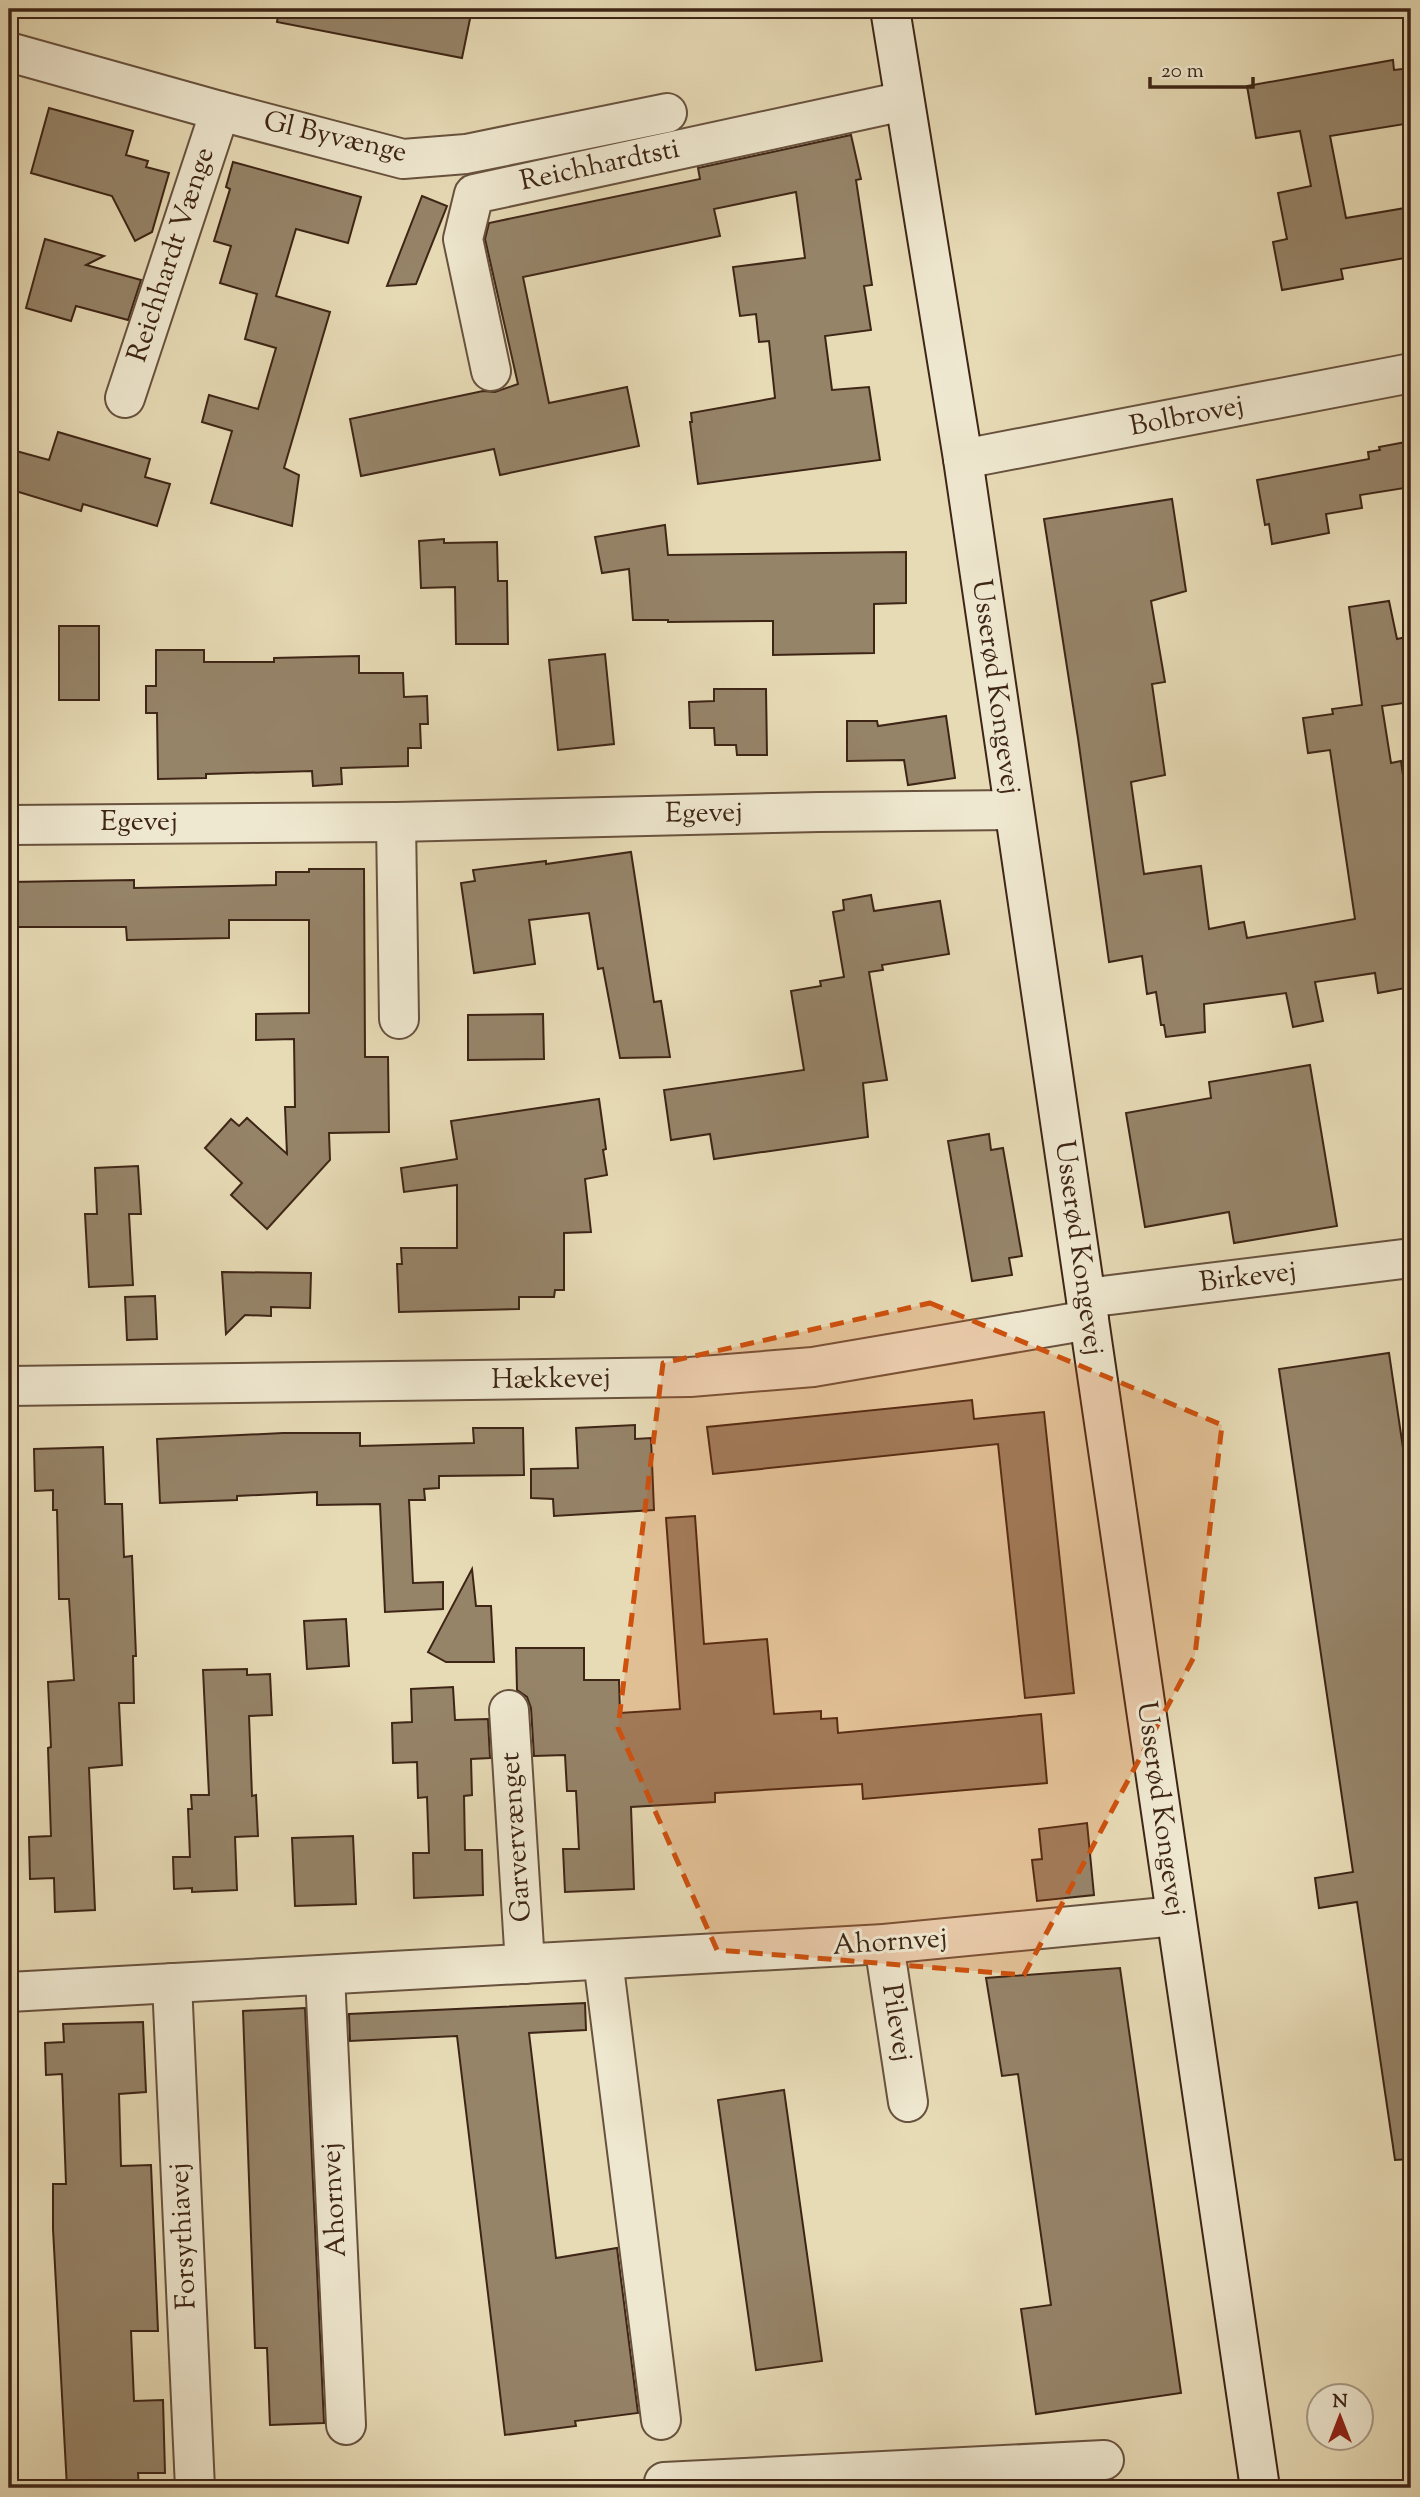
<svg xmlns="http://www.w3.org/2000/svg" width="1420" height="2497" viewBox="0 0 1420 2497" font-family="'Sorts Mill Goudy',serif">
  <rect width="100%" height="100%" fill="#e7dbb6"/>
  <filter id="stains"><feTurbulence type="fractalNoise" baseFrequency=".00286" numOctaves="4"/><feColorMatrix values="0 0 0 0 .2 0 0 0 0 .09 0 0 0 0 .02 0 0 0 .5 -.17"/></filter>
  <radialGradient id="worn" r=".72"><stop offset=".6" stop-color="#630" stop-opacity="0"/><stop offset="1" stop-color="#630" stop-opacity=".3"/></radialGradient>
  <g fill="#968469" stroke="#3e2516" stroke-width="2">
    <path d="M 279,9 L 472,9 L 462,58 L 277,22 Z"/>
    <path d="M 1393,60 L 1394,70 L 1411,68 L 1411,123 L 1330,136 L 1346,218 L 1411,207 L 1411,257 L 1341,269 L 1343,279 L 1282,290 L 1273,242 L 1287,239 L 1278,193 L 1311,186 L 1300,131 L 1256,138 L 1247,86 Z"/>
    <path d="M 49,108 L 133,131 L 126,155 L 148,161 L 146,167 L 169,173 L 152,232 L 135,241 L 112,196 L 31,173 Z"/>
    <path d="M 851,135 L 861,179 L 856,180 L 872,285 L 864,286 L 871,330 L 825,336 L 832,390 L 869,387 L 880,460 L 698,484 L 690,422 L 692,422 L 691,413 L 775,398 L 769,341 L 759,342 L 756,314 L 740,316 L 733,267 L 805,258 L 796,192 L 714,209 L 720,236 L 523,277 L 549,403 L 627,387 L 639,446 L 500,475 L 494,449 L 361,476 L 350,419 L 483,391 L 495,392 L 518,384 L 485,239 L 489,223 L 700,179 L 698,168 Z"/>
    <path d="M 233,162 L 361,197 L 348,243 L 296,229 L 276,296 L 330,312 L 284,468 L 299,475 L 292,526 L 211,503 L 232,431 L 202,422 L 209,395 L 258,409 L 276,348 L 245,339 L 257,294 L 220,283 L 231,246 L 214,241 L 230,189 L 226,187 Z"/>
    <path d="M 422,196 L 447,206 L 416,284 L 387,286 Z"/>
    <path d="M 45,239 L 104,256 L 86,265 L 141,280 L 128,320 L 76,306 L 71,321 L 26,308 Z"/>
    <path d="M 58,432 L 150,459 L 145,477 L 170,484 L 157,526 L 83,504 L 81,511 L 9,489 L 9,449 L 49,460 Z"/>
    <path d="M 1411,441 L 1411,487 L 1360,495 L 1362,508 L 1326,514 L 1329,533 L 1272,544 L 1269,524 L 1265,525 L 1257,480 L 1369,459 L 1368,452 L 1380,450 L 1379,447 Z"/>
    <path d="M 1172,499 L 1186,591 L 1151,601 L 1165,682 L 1152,684 L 1165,775 L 1131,782 L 1144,874 L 1201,866 L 1209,929 L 1244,922 L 1247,938 L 1355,919 L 1330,750 L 1308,753 L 1303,718 L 1333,714 L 1332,709 L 1362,705 L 1349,607 L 1389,601 L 1397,639 L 1411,636 L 1411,702 L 1382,706 L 1391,763 L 1401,761 L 1403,775 L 1408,774 L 1411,794 L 1411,987 L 1378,993 L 1375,973 L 1315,982 L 1323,1021 L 1293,1027 L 1286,993 L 1204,1004 L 1205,1032 L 1166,1037 L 1164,1025 L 1161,1025 L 1156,992 L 1147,994 L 1142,956 L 1109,962 L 1078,738 L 1044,519 Z"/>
    <path d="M 665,525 L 668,555 L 906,552 L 906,603 L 874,604 L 874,653 L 773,655 L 773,621 L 668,622 L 668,620 L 633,620 L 629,569 L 602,573 L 595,537 Z"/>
    <path d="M 444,539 L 444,543 L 497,542 L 498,581 L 507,581 L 508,644 L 456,644 L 455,587 L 421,588 L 419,541 Z"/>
    <rect x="59" y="626" width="40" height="74"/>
    <path d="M 156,650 L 204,650 L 204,662 L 274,662 L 274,658 L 359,656 L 359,673 L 403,673 L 404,697 L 427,696 L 428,724 L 420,724 L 421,748 L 408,748 L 408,766 L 341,768 L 342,784 L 313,786 L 312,771 L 206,774 L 206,778 L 158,779 L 157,713 L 146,713 L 146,686 L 156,686 Z"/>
    <path d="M 605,654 L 614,744 L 558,750 L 549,660 Z"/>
    <path d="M 714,689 L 766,689 L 767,755 L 737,755 L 736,745 L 715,745 L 714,728 L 690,728 L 689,702 L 714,701 Z"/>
    <path d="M 946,716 L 955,778 L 908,785 L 904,760 L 847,761 L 847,721 L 877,721 L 878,726 Z"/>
    <path d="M 631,852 L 654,1002 L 661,1001 L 670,1057 L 620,1058 L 603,968 L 598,969 L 589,913 L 529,920 L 535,964 L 474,973 L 461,883 L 475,881 L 473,870 L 546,861 L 546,864 Z"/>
    <path d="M 309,869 L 364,869 L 365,1057 L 388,1057 L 389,1132 L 329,1133 L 330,1160 L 267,1229 L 231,1195 L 242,1183 L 205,1148 L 231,1119 L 239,1126 L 247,1118 L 287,1154 L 285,1107 L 295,1107 L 294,1039 L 256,1040 L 256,1014 L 309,1013 L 309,920 L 229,920 L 229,938 L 127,940 L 126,927 L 9,927 L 9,882 L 134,880 L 134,888 L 276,885 L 276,872 L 309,872 Z"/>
    <path d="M 871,895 L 874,911 L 940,901 L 949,954 L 882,965 L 883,970 L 869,972 L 887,1080 L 863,1083 L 868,1137 L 714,1159 L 710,1134 L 671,1140 L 664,1090 L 804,1070 L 791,991 L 821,986 L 820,981 L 844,977 L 833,912 L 844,910 L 843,900 Z"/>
    <path d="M 543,1014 L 544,1059 L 468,1060 L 468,1015 Z"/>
    <path d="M 1310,1065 L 1337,1226 L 1234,1243 L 1229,1212 L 1145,1227 L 1126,1113 L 1211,1098 L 1209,1082 Z"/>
    <path d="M 599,1099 L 606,1149 L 603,1150 L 607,1175 L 585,1179 L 591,1232 L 564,1233 L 564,1290 L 555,1290 L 554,1297 L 519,1297 L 519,1309 L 399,1312 L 397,1264 L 402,1264 L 401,1248 L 457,1248 L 457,1185 L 404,1192 L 401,1168 L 457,1159 L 451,1121 Z"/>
    <path d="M 989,1134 L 991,1150 L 1003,1148 L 1022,1256 L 1009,1258 L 1012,1275 L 972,1281 L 948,1141 Z"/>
    <path d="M 138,1166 L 141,1214 L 129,1214 L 133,1285 L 89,1287 L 85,1214 L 97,1214 L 95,1168 Z"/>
    <path d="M 222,1272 L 311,1273 L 310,1308 L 271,1307 L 271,1316 L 245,1315 L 226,1334 Z"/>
    <path d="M 155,1296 L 157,1339 L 127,1340 L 125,1297 Z"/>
    <path d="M 1389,1353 L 1411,1502 L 1411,2159 L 1395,2160 L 1357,1902 L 1319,1908 L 1315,1878 L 1353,1872 L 1279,1369 Z"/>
    <path d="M 972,1400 L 974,1419 L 1044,1412 L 1074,1693 L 1025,1698 L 998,1444 L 713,1474 L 707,1427 Z"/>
    <path d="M 635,1425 L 635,1439 L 651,1438 L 654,1510 L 554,1516 L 553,1499 L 531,1498 L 531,1469 L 578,1468 L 576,1428 Z"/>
    <path d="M 473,1428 L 523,1428 L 524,1475 L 439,1476 L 439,1488 L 424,1489 L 425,1500 L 409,1500 L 413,1583 L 443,1582 L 443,1609 L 385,1612 L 380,1504 L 317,1505 L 317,1492 L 237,1496 L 237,1500 L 160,1503 L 157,1439 L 283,1433 L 360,1433 L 360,1446 L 474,1443 Z"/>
    <path d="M 103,1447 L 105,1504 L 122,1504 L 124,1557 L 132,1556 L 136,1656 L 133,1656 L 134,1703 L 119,1703 L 122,1765 L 89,1768 L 95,1910 L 55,1912 L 54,1878 L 30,1879 L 29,1837 L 51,1836 L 48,1748 L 51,1747 L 48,1682 L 74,1680 L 69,1599 L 59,1599 L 57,1510 L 53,1510 L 53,1490 L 35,1491 L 34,1449 Z"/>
    <path d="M 695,1516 L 704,1644 L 767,1639 L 774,1714 L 821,1711 L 821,1719 L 837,1718 L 838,1733 L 1041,1714 L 1047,1783 L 863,1799 L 862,1784 L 715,1793 L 715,1802 L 631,1807 L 634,1889 L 565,1892 L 563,1849 L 579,1849 L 576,1791 L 567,1791 L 565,1755 L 534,1756 L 531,1708 L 527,1697 L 517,1690 L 516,1648 L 584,1648 L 584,1680 L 619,1680 L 620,1713 L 680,1709 L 666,1518 Z"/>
    <path d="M 472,1569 L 476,1606 L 491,1606 L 494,1662 L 446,1662 L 428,1652 Z"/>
    <path d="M 346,1619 L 349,1666 L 307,1669 L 304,1621 Z"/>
    <path d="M 247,1669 L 247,1675 L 270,1674 L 272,1715 L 249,1716 L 252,1796 L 256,1795 L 258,1836 L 235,1837 L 237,1890 L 192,1892 L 192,1888 L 174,1889 L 173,1857 L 190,1857 L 188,1809 L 192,1809 L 191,1795 L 209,1795 L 203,1670 Z"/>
    <path d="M 453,1687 L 455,1720 L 488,1719 L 490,1758 L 471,1759 L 472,1795 L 464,1796 L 465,1850 L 482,1850 L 483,1895 L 414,1898 L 413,1853 L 429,1853 L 427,1797 L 418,1798 L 417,1762 L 393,1763 L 392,1723 L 412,1722 L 411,1689 Z"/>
    <path d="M 1087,1823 L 1094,1895 L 1037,1901 L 1032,1860 L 1042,1859 L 1039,1829 Z"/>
    <path d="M 353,1836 L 356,1904 L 295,1906 L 292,1838 Z"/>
    <path d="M 1120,1968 L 1181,2393 L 1036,2414 L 1021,2309 L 1051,2305 L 1018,2074 L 1002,2076 L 986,1978 Z"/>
    <path d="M 585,2003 L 586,2030 L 529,2033 L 556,2258 L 617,2248 L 638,2413 L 575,2421 L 576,2426 L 505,2435 L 457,2036 L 350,2041 L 349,2014 Z"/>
    <path d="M 305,2008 L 324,2423 L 270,2425 L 267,2348 L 255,2348 L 243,2011 Z"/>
    <path d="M 143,2022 L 146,2092 L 119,2094 L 121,2166 L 151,2165 L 158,2331 L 131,2331 L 134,2401 L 163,2400 L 165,2473 L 138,2473 L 139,2488 L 67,2488 L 53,2229 L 53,2184 L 66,2184 L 62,2074 L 46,2075 L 45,2043 L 64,2042 L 63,2024 Z"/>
    <path d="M 784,2090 L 822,2361 L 756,2370 L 718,2100 Z"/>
  </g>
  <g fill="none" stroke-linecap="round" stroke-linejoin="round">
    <g stroke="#68523e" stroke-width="42">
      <g id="minor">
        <path d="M 9,52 L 220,111 L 403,159 L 466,154 L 667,113"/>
        <path d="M 491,371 L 463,239 L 474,194 L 904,101"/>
        <path d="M 125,398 L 220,111"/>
        <path d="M 396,822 L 399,1019"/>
        <path d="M 9,825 L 396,822 L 819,812 L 1013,810"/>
        <path d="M 1086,1298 L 1411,1258"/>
        <path d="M 9,1386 L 690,1377 L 813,1367 L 1089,1320"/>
        <path d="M 509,1710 L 525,1964"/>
        <path d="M 884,1944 L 908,2102"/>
        <path d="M 603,1960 L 661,2420"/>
        <path d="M 325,1975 L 346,2425"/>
        <path d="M 172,1983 L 195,2488"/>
        <path d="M 9,1992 L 884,1944 L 1176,1916"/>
        <path d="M 665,2488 L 664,2482 L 1104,2460"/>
      </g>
    </g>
    <g stroke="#68523e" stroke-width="42">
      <path id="tertiary" d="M 963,459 L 1411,373"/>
    </g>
    <g stroke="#3e2516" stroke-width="42">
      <path id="secondary" d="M 890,9 L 963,459 L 1260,2488"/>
    </g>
    <use href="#minor" stroke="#efe8d0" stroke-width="38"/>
    <use href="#tertiary" stroke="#efe8d0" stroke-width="38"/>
    <use href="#secondary" stroke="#efe8d0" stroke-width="38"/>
  </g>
  <path fill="#ce510e" fill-opacity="0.2" stroke="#ce510e" stroke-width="5" stroke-dasharray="14 9" stroke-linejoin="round" d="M 930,1303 L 1222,1425 L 1195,1655 L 1024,1975 L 717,1950 L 618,1728 L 663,1363 Z"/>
  <g text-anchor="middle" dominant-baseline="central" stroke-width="6" stroke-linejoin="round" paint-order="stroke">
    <g font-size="28" fill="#3e2516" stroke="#efe8d0">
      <text transform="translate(335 138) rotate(13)">Gl Byvænge</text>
      <text transform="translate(600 166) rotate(-12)">Reichhardtsti</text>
      <text transform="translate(172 255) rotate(-72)">Reichhardt Vænge</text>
      <text transform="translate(1187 417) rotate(-11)">Bolbrovej</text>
      <text transform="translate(995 687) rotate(82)">Usserød Kongevej</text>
      <text transform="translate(704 814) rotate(-1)">Egevej</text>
      <text x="139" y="823">Egevej</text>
      <text transform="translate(1078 1248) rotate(82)">Usserød Kongevej</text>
      <text transform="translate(1248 1278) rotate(-7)">Birkevej</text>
      <text transform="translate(551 1380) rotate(-1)">Hækkevej</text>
      <text transform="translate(1160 1809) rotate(82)">Usserød Kongevej</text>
      <text transform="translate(517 1837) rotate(-94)">Garvervænget</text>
      <text transform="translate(890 1943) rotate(-4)">Ahornvej</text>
      <text transform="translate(896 2023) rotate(81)">Pilevej</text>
      <text transform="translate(335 2200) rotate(-93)">Ahornvej</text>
      <text transform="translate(184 2236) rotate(-93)">Forsythiavej</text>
    </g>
  </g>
  <rect width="1420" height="2497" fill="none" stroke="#e7dbb6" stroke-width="35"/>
  <rect x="10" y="10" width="1399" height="2476" fill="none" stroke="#3e2516" stroke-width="3.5"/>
  <rect x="18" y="18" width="1385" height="2462" fill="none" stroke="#3e2516" stroke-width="2"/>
  <g transform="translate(1340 2417)"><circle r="33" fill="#efe8d0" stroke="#a89a86" stroke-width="2"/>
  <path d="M0-5L12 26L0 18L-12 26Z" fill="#8f2418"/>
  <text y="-10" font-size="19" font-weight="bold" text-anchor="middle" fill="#3e2516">N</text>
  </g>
  <path d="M1150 77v10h103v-10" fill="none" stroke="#3e2516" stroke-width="3.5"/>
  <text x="1161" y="77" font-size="21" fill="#3e2516" stroke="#efe8d0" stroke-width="5" paint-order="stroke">20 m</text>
  <rect width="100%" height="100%" filter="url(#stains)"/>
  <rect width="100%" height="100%" fill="url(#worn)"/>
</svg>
